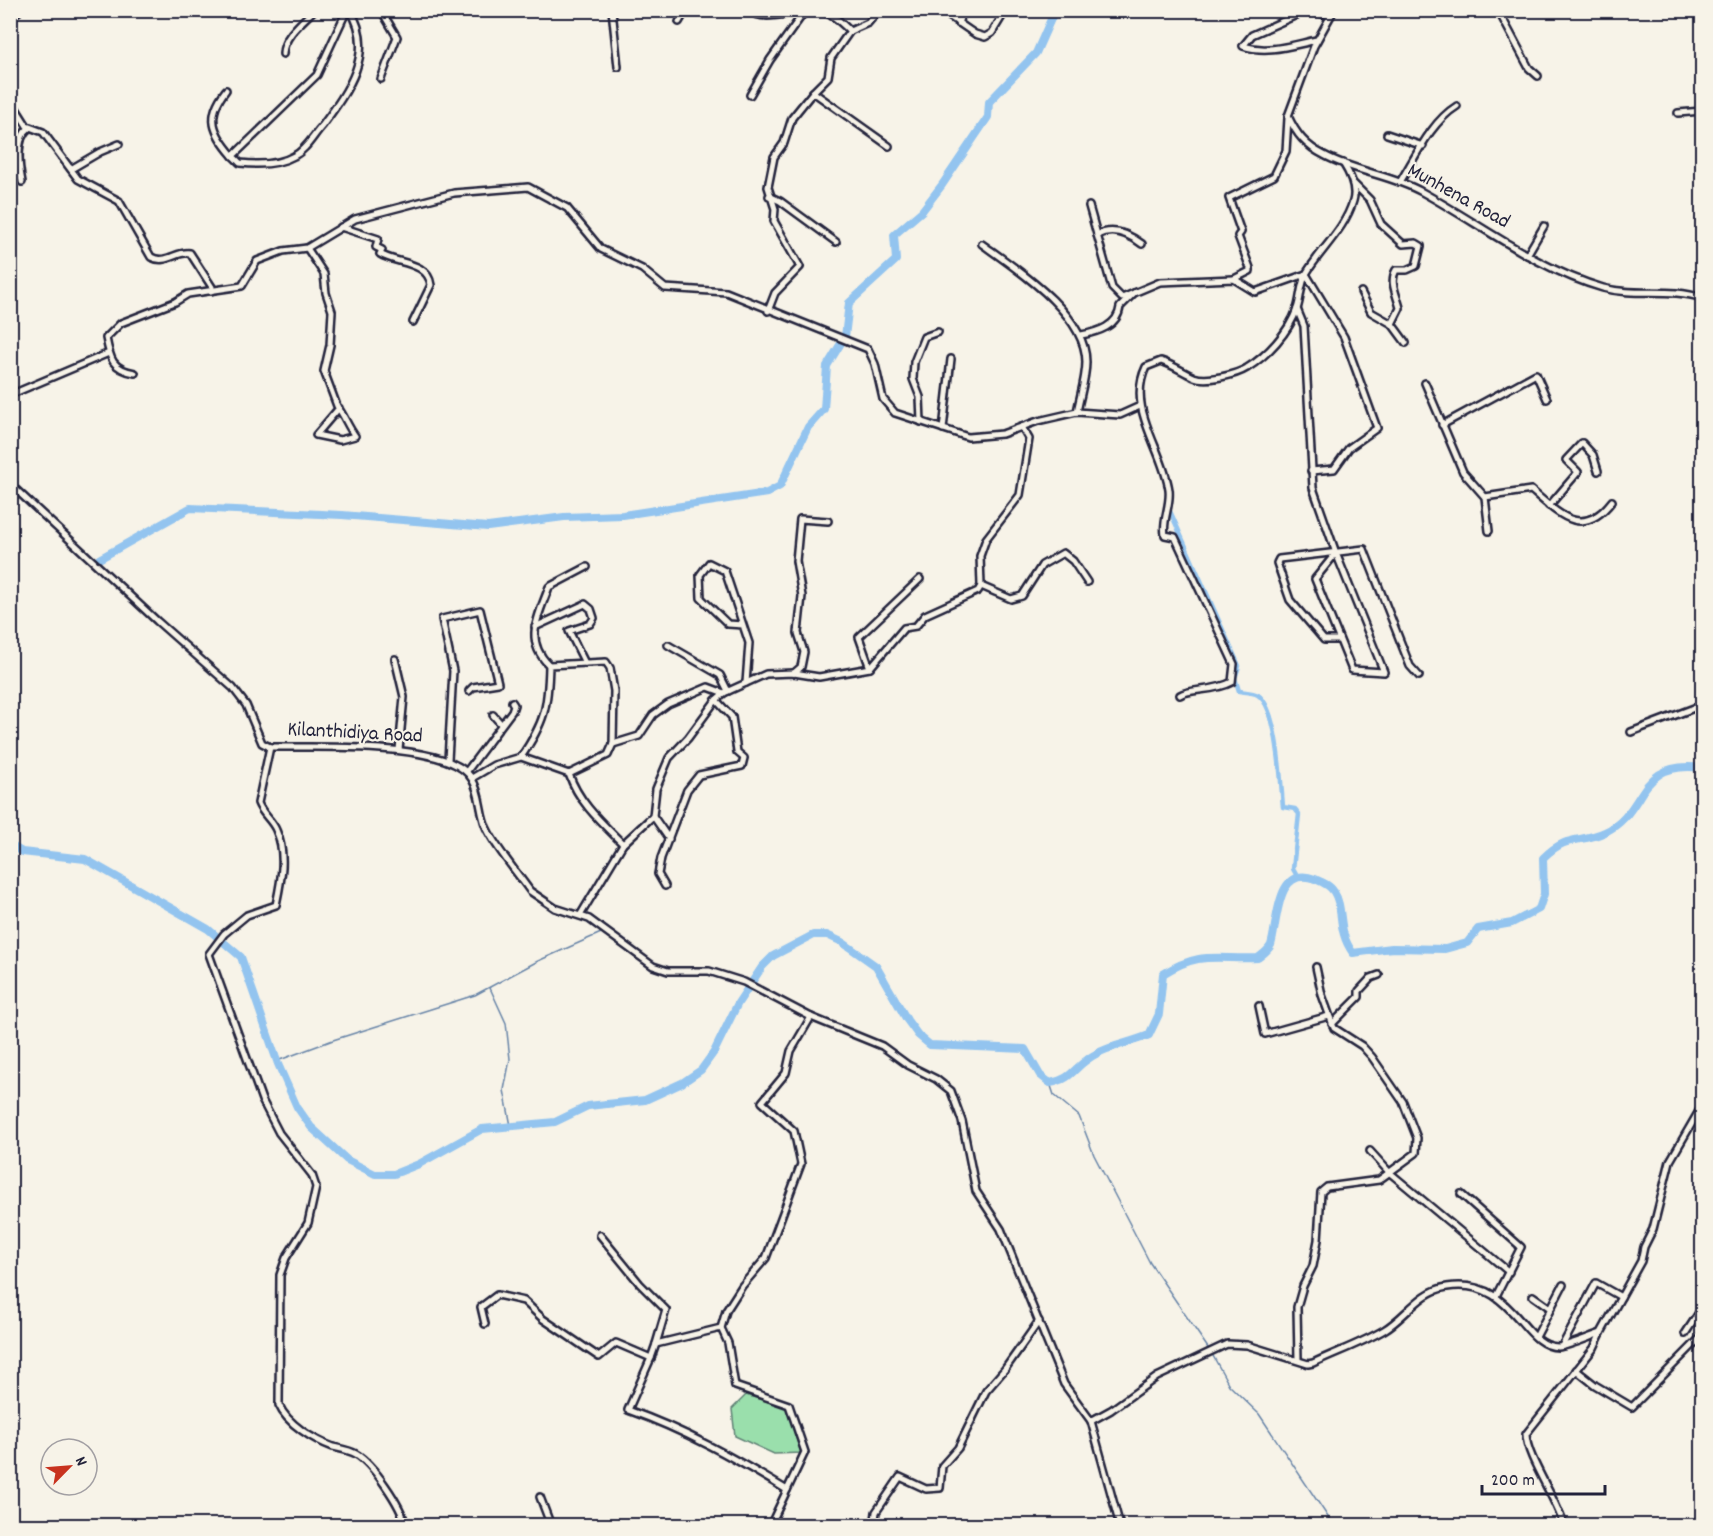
<svg xmlns="http://www.w3.org/2000/svg" width="1713" height="1536" viewBox="0 0 1713 1536" font-family="Dekko,sans-serif">
  <rect width="100%" height="100%" fill="#f7f3e8"/>
  <filter id="ink" filterUnits="userSpaceOnUse"><feTurbulence type="fractalNoise" baseFrequency=".0167" numOctaves="2"/><feDisplacementMap in="SourceGraphic" scale="12" xChannelSelector="R" yChannelSelector="G"/><feConvolveMatrix kernelMatrix="1 2 1 2 8 2 1 2 1" color-interpolation-filters="sRGB"/></filter>
  <g filter="url(#ink)">
    <path fill="#9adfac" stroke="#5e8074" stroke-width="1.5" d="M 746,1395 L 786,1407 L 801,1453 L 774,1454 L 735,1436 L 732,1409 Z"/>
    <g fill="none" stroke-linecap="round" stroke-linejoin="round">
      <g stroke="#6683a7" stroke-width="1.5">
        <path d="M 490,988 L 506,1023 L 510,1059 L 504,1090 L 511,1126"/>
        <path d="M 277,1061 L 333,1040 L 475,995 L 538,961 L 601,933"/>
        <path d="M 1050,1083 L 1054,1095 L 1079,1116 L 1094,1155 L 1150,1263 L 1208,1348"/>
        <path d="M 1212,1354 L 1229,1385 L 1259,1414 L 1334,1526"/>
      </g>
      <path stroke="#93c4ef" stroke-width="4.5" d="M 1170,511 L 1239,666 L 1235,678 L 1239,691 C 1245,692 1253,692 1258,695 C 1278,708 1281,784 1283,807 L 1295,809 L 1299,814 L 1293,869 L 1298,878"/>
      <g stroke="#93c4ef" stroke-width="8">
        <path d="M 845,337 L 849,303 L 896,260 L 894,235 L 922,211 L 942,185 L 988,117 L 989,102 L 1036,53 L 1055,10"/>
        <path d="M 99,559 L 190,508 L 342,515 L 488,527 L 564,517 L 623,515 L 767,493 L 780,486 L 808,427 L 824,409 L 827,366 L 843,340"/>
        <path d="M 10,845 L 22,852 L 85,859 L 208,929 L 241,957 L 278,1064 L 297,1107 L 311,1127 L 347,1160 L 375,1174 L 394,1174 L 419,1164 L 482,1129 L 555,1122 L 588,1106 L 645,1100 L 682,1083 L 701,1070 L 714,1052 L 738,1003 L 762,967 L 773,956 L 813,935 L 827,935 L 842,942 L 876,966 L 907,1020 L 918,1035 L 930,1045 L 1025,1049 L 1040,1075 L 1050,1083 C 1072,1079 1072,1070 1088,1059 C 1105,1046 1131,1043 1149,1035 L 1159,1014 L 1163,974 C 1200,950 1218,960 1258,958 C 1263,954 1268,951 1271,945 C 1278,924 1275,864 1315,879 C 1322,882 1330,885 1334,892 C 1345,909 1336,930 1353,953 L 1392,948 L 1445,949 L 1467,943 L 1478,929 L 1512,923 L 1539,909 L 1544,894 L 1543,858 C 1568,833 1579,844 1605,832 C 1648,812 1635,759 1702,768"/>
      </g>
      <g stroke="#22223b" stroke-width="10">
        <g id="minor">
          <path d="M 347,10 L 317,75 L 233,156 L 240,163 C 257,165 278,165 294,156 C 306,150 313,136 322,126 C 347,92 377,52 350,10"/>
          <path d="M 612,10 L 618,67"/>
          <path d="M 749,10 C 765,25 802,6 823,12 C 834,14 842,24 850,31"/>
          <path d="M 879,10 L 868,23 L 850,31 L 831,58 L 828,77 L 813,92 L 889,146"/>
          <path d="M 940,10 L 975,34 L 985,37 L 992,33 L 1006,10"/>
          <path d="M 1308,10 L 1252,35 L 1243,46 C 1268,54 1292,45 1317,40"/>
          <path d="M 1309,10 L 1330,16"/>
          <path d="M 1334,10 L 1314,46 L 1288,116 C 1296,134 1306,146 1324,155 C 1355,172 1392,175 1422,192 C 1482,225 1537,269 1603,288 C 1636,297 1670,287 1702,298"/>
          <path d="M 1498,10 L 1529,68 L 1538,76"/>
          <path d="M 10,15 L 18,12"/>
          <path d="M 679,22 L 686,10"/>
          <path d="M 958,23 L 963,10"/>
          <path d="M 283,54 C 283,37 302,22 314,10"/>
          <path d="M 381,79 L 397,37 L 381,10"/>
          <path d="M 226,90 C 205,117 213,133 233,156"/>
          <path d="M 750,95 L 770,60 L 805,11"/>
          <path d="M 10,99 L 27,126 L 43,132 L 78,179 L 119,201 L 151,257 C 166,265 176,251 190,253 L 212,287 L 211,291"/>
          <path d="M 1678,113 L 1702,111"/>
          <path d="M 1387,134 L 1423,146"/>
          <path d="M 71,169 L 100,152 L 119,144"/>
          <path d="M 22,182 C 19,167 15,138 29,128"/>
          <path d="M 1400,182 C 1416,156 1431,122 1457,106"/>
          <path d="M 1353,183 L 1370,200 L 1381,224 L 1403,244 L 1416,243 L 1421,246 L 1416,266 L 1407,270 L 1396,270 C 1389,282 1397,295 1400,308 L 1392,324 L 1406,343"/>
          <path d="M 769,196 L 780,201 L 836,242"/>
          <path d="M 1089,206 L 1112,288 L 1122,298 L 1160,282 L 1234,279 L 1255,292 L 1306,274 L 1344,337 L 1377,428 L 1349,448 L 1334,469 L 1311,471"/>
          <path d="M 341,227 L 378,239 L 376,247 L 382,250 L 380,254 C 396,264 428,261 431,285 L 413,322"/>
          <path d="M 1097,235 C 1113,227 1129,234 1142,244"/>
          <path d="M 982,244 C 1018,270 1086,314 1086,362 C 1086,378 1080,396 1077,412"/>
          <path d="M 307,248 L 324,274 L 326,293 L 332,311 L 330,345 L 324,371 L 337,406 C 344,415 348,427 355,436 L 340,440 L 316,435 L 339,408"/>
          <path d="M 1527,255 L 1544,226"/>
          <path d="M 1234,279 L 1250,271 L 1250,268 L 1238,236 L 1241,232 L 1229,198 L 1274,176 L 1286,151 L 1288,118"/>
          <path d="M 1361,292 L 1371,312 L 1392,324"/>
          <path d="M 1297,309 L 1304,326 L 1313,488 L 1336,553 L 1384,672 L 1352,670 L 1315,579 L 1336,553"/>
          <path d="M 768,311 L 775,293 L 800,267 L 774,221 L 775,209 L 768,187 L 774,157 L 784,143 L 792,118 L 813,92"/>
          <path d="M 1081,335 C 1098,332 1118,326 1120,307 L 1134,293"/>
          <path d="M 135,373 C 112,369 110,359 106,338 L 121,323 L 175,302 L 188,294 L 242,286 L 257,261 L 283,251 L 307,248 L 355,219 L 454,193 L 528,187 L 567,208 L 601,249 L 642,269 L 665,288 L 726,292 L 868,349 L 875,364 L 883,399 L 895,413 L 968,437 L 1002,434 L 1038,421 L 1077,412 L 1120,415 L 1140,406"/>
          <path d="M 1425,383 L 1463,472 L 1485,497 L 1489,531"/>
          <path d="M 10,395 L 109,353"/>
          <path d="M 921,422 L 920,397 L 913,379 L 914,362 L 924,337 L 938,332"/>
          <path d="M 1442,425 L 1536,374 L 1547,399"/>
          <path d="M 943,429 L 951,359"/>
          <path d="M 10,484 L 157,621 L 233,688 L 246,705 L 262,743 L 270,747 C 313,748 450,740 472,779 C 482,795 479,815 488,831 C 499,852 516,871 530,891 L 555,908 L 589,919 L 653,966 L 668,971 L 709,971 L 744,982 L 811,1017 L 882,1046 L 908,1065 L 936,1079 L 951,1091 L 962,1121 L 976,1191 L 1001,1229 L 1064,1384 L 1091,1421 L 1120,1526"/>
          <path d="M 1485,497 L 1531,490 C 1559,514 1582,540 1612,501"/>
          <path d="M 1549,506 L 1578,472 L 1566,460 L 1582,443 L 1593,455 L 1598,471"/>
          <path d="M 981,586 L 1011,599 L 1022,596 L 1042,565 L 1063,553 L 1073,561 L 1087,582"/>
          <path d="M 743,625 L 728,624 L 701,598 L 700,575 L 709,563 L 725,571 L 749,643 L 746,683"/>
          <path d="M 535,627 L 585,604 L 591,609 L 594,618 L 590,624 L 569,631 L 585,663"/>
          <path d="M 1339,640 L 1324,640 L 1290,600 L 1277,563 L 1279,559 L 1364,549 L 1410,666 L 1419,676"/>
          <path d="M 668,645 L 720,675 L 728,691"/>
          <path d="M 395,659 L 404,697 L 399,750"/>
          <path d="M 549,665 C 523,640 539,615 549,587 L 587,567"/>
          <path d="M 870,668 L 859,637 L 920,579"/>
          <path d="M 794,673 L 801,667 L 804,652 L 798,633 L 802,596 L 796,561 L 800,519 L 828,521"/>
          <path d="M 1180,695 C 1191,688 1214,692 1232,682 L 1234,664 L 1175,537 L 1165,535 C 1162,520 1171,505 1169,490 C 1163,448 1126,409 1146,367 L 1161,361 C 1173,365 1183,372 1194,377 C 1206,382 1236,375 1247,368 C 1267,356 1289,332 1297,309 C 1301,298 1300,286 1306,274 C 1320,250 1345,229 1353,201 C 1357,188 1350,174 1343,163"/>
          <path d="M 493,715 L 501,724"/>
          <path d="M 1631,732 L 1702,705"/>
          <path d="M 613,744 L 639,736 L 653,715 L 668,704 L 708,687 L 724,693"/>
          <path d="M 270,747 L 258,803 C 262,814 272,820 276,830 C 287,854 281,881 276,905 L 247,915 L 224,934 L 209,954 L 262,1100 L 279,1133 L 312,1175 L 316,1187 L 308,1223 L 286,1258 L 280,1275 L 279,1405 C 287,1424 314,1440 333,1447 C 341,1449 349,1450 356,1454 C 373,1464 401,1505 406,1526"/>
          <path d="M 448,760 L 453,671 L 442,619 L 480,610 L 498,683 L 473,687 L 469,691"/>
          <path d="M 467,771 L 512,711 L 514,705 L 512,702"/>
          <path d="M 569,774 C 579,803 602,823 623,844"/>
          <path d="M 472,778 L 494,765 L 521,757 L 569,774 L 608,755 L 613,744 L 614,691 L 610,668 L 606,662 L 549,665 C 548,707 545,722 521,757"/>
          <path d="M 669,839 L 653,816 L 656,789 L 669,758 L 688,738 L 716,700"/>
          <path d="M 665,886 L 658,874 L 661,858 L 687,790 L 699,775 L 742,766 L 744,758 L 737,752 L 732,717 L 716,700 L 724,693 L 766,674 L 794,673 L 819,677 L 870,668 L 904,628 L 916,626 L 925,615 L 978,591 L 981,586 L 980,556 L 986,539 L 1020,495 L 1029,439 L 1022,427"/>
          <path d="M 581,914 L 623,844 L 653,816"/>
          <path d="M 1259,1006 L 1265,1034 L 1329,1016"/>
          <path d="M 1332,1024 L 1359,997 L 1359,991 L 1371,978 L 1379,975"/>
          <path d="M 1370,1151 L 1389,1172 L 1509,1272"/>
          <path d="M 1461,1194 L 1521,1247 L 1496,1296"/>
          <path d="M 600,1235 L 640,1284 L 666,1310 L 656,1344"/>
          <path d="M 1533,1296 L 1550,1308"/>
          <path d="M 485,1324 L 481,1307 L 497,1295 L 524,1301 L 543,1319 L 599,1357 L 616,1343 L 651,1358 L 656,1344 L 721,1328"/>
          <path d="M 1685,1334 L 1702,1308"/>
          <path d="M 1536,1337 L 1563,1285"/>
          <path d="M 1562,1346 L 1596,1283 L 1621,1297"/>
          <path d="M 651,1358 L 628,1410 C 685,1430 736,1459 787,1490"/>
          <path d="M 1298,1360 L 1297,1307 L 1303,1286 L 1313,1266 L 1318,1240 L 1321,1192 L 1327,1187 L 1379,1180 L 1416,1153 L 1417,1138 L 1403,1102 L 1372,1057 L 1362,1046 L 1334,1028 L 1322,995 L 1316,967"/>
          <path d="M 1576,1370 L 1595,1385 L 1632,1407 L 1702,1336"/>
          <path d="M 1091,1421 L 1111,1410 L 1157,1377 L 1227,1344 L 1247,1345 L 1308,1364 L 1313,1363 C 1336,1352 1362,1343 1384,1330 C 1406,1317 1420,1291 1447,1287 C 1514,1277 1521,1347 1558,1347 C 1569,1346 1589,1337 1601,1333 L 1641,1261 L 1644,1247 L 1653,1229 L 1670,1161 L 1702,1106"/>
          <path d="M 540,1497 L 551,1526"/>
          <path d="M 875,1520 L 876,1512 L 900,1477 L 926,1489 L 940,1488 L 942,1466 L 958,1448 L 986,1391 L 1005,1369 L 1039,1321"/>
          <path d="M 770,1526 L 805,1452 L 789,1405 L 735,1386 L 728,1343 L 721,1328 L 726,1311 L 742,1286 L 766,1258 L 801,1164 L 794,1131 L 762,1102 L 786,1073 L 791,1051 L 811,1017"/>
          <path d="M 1564,1526 C 1557,1499 1526,1457 1526,1434 L 1594,1348 L 1601,1333"/>
        </g>
      </g>
      <use href="#minor" stroke="#f7f3e8" stroke-width="5"/>
    </g>
  </g>
  <g text-anchor="middle" dominant-baseline="central" stroke-width="4.5" stroke-linejoin="round" paint-order="stroke">
    <g font-size="21" fill="#22223b" stroke="#f7f3e8">
      <text transform="translate(1458 197) rotate(29)">Munhena Road</text>
      <text transform="translate(355 734) rotate(3)">Kilanthidiya Road</text>
    </g>
  </g>
  <rect width="1713" height="1536" fill="none" stroke="#f7f3e8" stroke-width="36"/>
  <rect x="18" y="18" width="1677" height="1500" fill="none" stroke="#22223b" stroke-width="2" filter="url(#ink)"/>
  <g transform="translate(69 1467) rotate(65)"><circle r="28" fill="#f7f3e8" stroke="#a29fa3" stroke-width="1.5"/>
  <path d="M0-4.5L10 22L0 15L-10 22Z" fill="#c8321e"/>
  <text y="-9" font-size="16" font-weight="bold" text-anchor="middle" fill="#22223b">N</text>
  </g>
  <path d="M1482 1485v9h123v-9" fill="none" stroke="#22223b" stroke-width="3"/>
  <text x="1491" y="1485" font-size="18" fill="#22223b" stroke="#f7f3e8" stroke-width="4.5" paint-order="stroke">200 m</text>
</svg>
